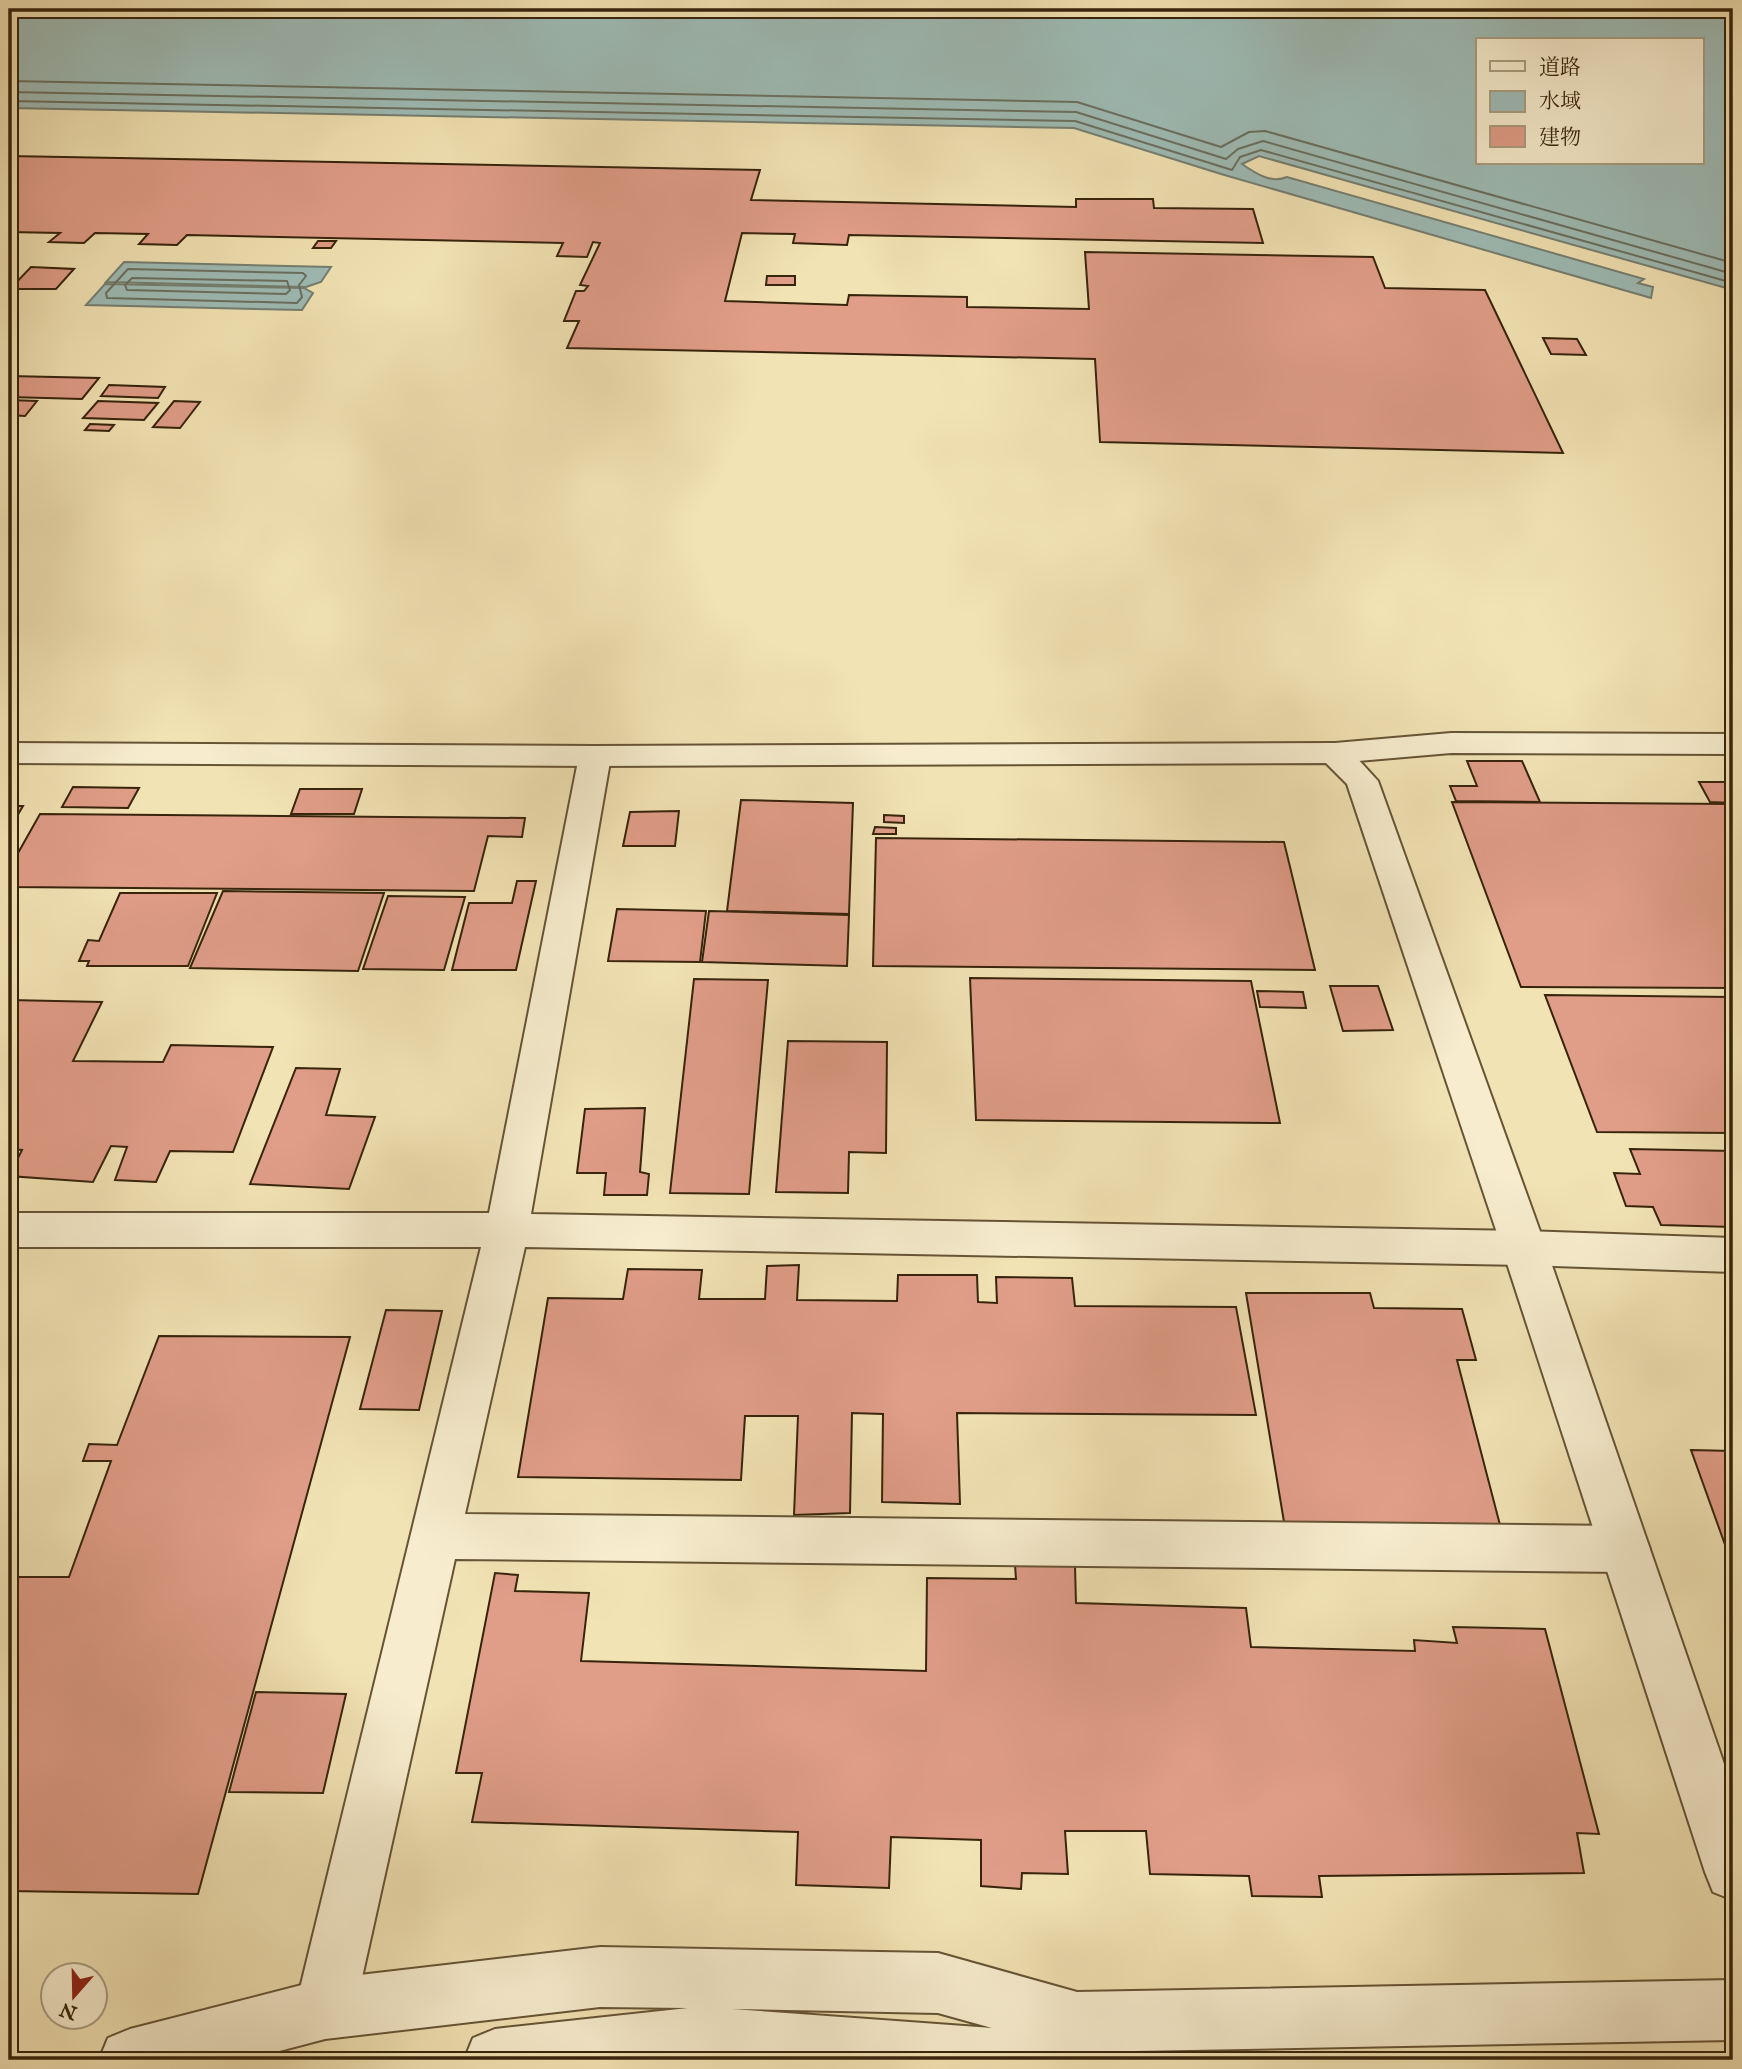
<svg xmlns="http://www.w3.org/2000/svg" width="1742" height="2069" viewBox="0 0 1742 2069" font-family="'IM FELL English','Noto Serif JP',serif">
  <rect width="100%" height="100%" fill="#f2e3b4"/>
  <filter id="stains"><feTurbulence type="fractalNoise" baseFrequency=".00286" numOctaves="4"/><feColorMatrix values="0 0 0 0 .2 0 0 0 0 .09 0 0 0 0 .02 0 0 0 .5 -.17"/></filter>
  <radialGradient id="worn" r=".72"><stop offset=".6" stop-color="#630" stop-opacity="0"/><stop offset="1" stop-color="#630" stop-opacity=".3"/></radialGradient>
  <g fill="#9ebcb6" stroke="#757f72" stroke-width="2" fill-rule="evenodd">
    <path d="M 9,9 L 1733,9 L 1733,290 L 1259,156 L 1242,164 C 1255,173 1271,184 1287,177 L 1644,279 L 1638,283 L 1653,287 L 1651,298 L 1221,174 L 1074,128 L 9,108 ZM 1478,40 L 1702,40 L 1702,163 L 1478,163 Z"/>
    <path d="M 124,262 L 331,267 L 321,282 L 306,287 L 106,282 Z"/>
    <path d="M 105,284 L 304,288 L 313,293 L 302,310 L 86,305 Z"/>
  </g>
  <g fill="none" stroke-linecap="round" stroke-linejoin="round">
    <g stroke="#6a7060" stroke-width="2">
      <path d="M 9,81 L 1077,102 L 1221,147 L 1249,132 L 1265,131 L 1733,263"/>
      <path d="M 9,92 L 1076,112 L 1226,159 L 1238,149 L 1263,141 L 1733,274"/>
      <path d="M 9,101 L 1075,121 L 1232,170 L 1240,157 L 1261,150 L 1733,283"/>
      <path d="M 128,269 L 303,273 L 306,276 L 299,285 L 302,297 L 297,303 L 107,298 L 106,293 Z"/>
      <path d="M 132,278 L 287,281 L 290,290 L 286,294 L 127,290 L 125,285 Z"/>
    </g>
  </g>
  <g fill="#e09d88" stroke="#37240b" stroke-width="2">
    <path d="M 9,156 L 760,170 L 751,200 L 1076,207 L 1076,199 L 1153,199 L 1154,208 L 1253,209 L 1263,243 L 849,235 L 847,245 L 793,243 L 795,234 L 742,233 L 725,301 L 847,305 L 849,295 L 967,297 L 967,307 L 1089,309 L 1085,252 L 1373,257 L 1385,288 L 1485,290 L 1563,453 L 1100,442 L 1095,359 L 567,348 L 579,321 L 564,321 L 576,291 L 584,291 L 588,286 L 580,285 L 600,243 L 593,242 L 587,257 L 557,256 L 563,243 L 187,235 L 177,245 L 139,244 L 148,234 L 95,233 L 84,243 L 49,242 L 60,233 L 9,232 Z"/>
    <path d="M 318,241 L 336,241 L 331,248 L 313,248 Z"/>
    <path d="M 31,267 L 74,269 L 56,289 L 10,289 Z"/>
    <path d="M 767,276 L 795,276 L 795,285 L 766,285 Z"/>
    <path d="M 1543,338 L 1577,339 L 1586,355 L 1551,354 Z"/>
    <path d="M 9,376 L 99,378 L 82,399 L 9,397 Z"/>
    <path d="M 109,385 L 165,387 L 158,398 L 101,396 Z"/>
    <path d="M 9,400 L 37,401 L 25,416 L 9,415 Z"/>
    <path d="M 98,401 L 158,403 L 144,420 L 83,418 Z"/>
    <path d="M 174,401 L 200,402 L 180,428 L 153,427 Z"/>
    <path d="M 90,424 L 114,425 L 109,431 L 85,430 Z"/>
    <path d="M 1467,761 L 1522,761 L 1540,802 L 1456,801 L 1450,786 L 1477,786 Z"/>
    <path d="M 1699,782 L 1733,782 L 1733,803 L 1710,802 Z"/>
    <path d="M 73,787 L 139,788 L 128,808 L 62,807 Z"/>
    <path d="M 300,789 L 362,789 L 354,814 L 291,814 Z"/>
    <path d="M 741,800 L 853,803 L 849,914 L 727,911 Z"/>
    <path d="M 1452,802 L 1733,804 L 1733,988 L 1521,987 Z"/>
    <path d="M 9,806 L 23,806 L 9,830 Z"/>
    <path d="M 679,811 L 675,846 L 623,846 L 630,812 Z"/>
    <path d="M 40,814 L 525,818 L 522,837 L 488,836 L 474,891 L 9,887 L 9,869 Z"/>
    <path d="M 884,815 L 904,816 L 904,823 L 884,822 Z"/>
    <path d="M 875,827 L 896,828 L 896,834 L 873,834 Z"/>
    <path d="M 876,838 L 1284,842 L 1315,970 L 873,966 Z"/>
    <path d="M 517,881 L 536,881 L 516,970 L 452,970 L 469,903 L 512,903 Z"/>
    <path d="M 223,891 L 384,893 L 358,971 L 190,968 Z"/>
    <path d="M 120,893 L 217,893 L 188,966 L 87,966 L 89,961 L 79,961 L 88,940 L 99,941 Z"/>
    <path d="M 388,896 L 465,897 L 444,970 L 363,969 Z"/>
    <path d="M 617,909 L 706,911 L 700,962 L 608,961 Z"/>
    <path d="M 709,911 L 849,915 L 847,966 L 702,962 Z"/>
    <path d="M 970,978 L 1251,981 L 1280,1123 L 976,1120 Z"/>
    <path d="M 694,979 L 768,980 L 749,1194 L 670,1193 Z"/>
    <path d="M 1330,986 L 1378,986 L 1393,1030 L 1343,1031 Z"/>
    <path d="M 1257,991 L 1303,992 L 1306,1008 L 1260,1007 Z"/>
    <path d="M 1545,995 L 1733,997 L 1733,1133 L 1597,1132 Z"/>
    <path d="M 9,1000 L 102,1002 L 73,1061 L 163,1062 L 171,1045 L 273,1047 L 233,1152 L 170,1151 L 156,1182 L 115,1180 L 127,1147 L 111,1146 L 93,1182 L 9,1176 L 22,1150 L 9,1149 Z"/>
    <path d="M 788,1041 L 887,1042 L 886,1153 L 849,1152 L 848,1193 L 776,1192 Z"/>
    <path d="M 296,1068 L 340,1069 L 326,1115 L 375,1117 L 349,1189 L 250,1184 Z"/>
    <path d="M 645,1108 L 640,1172 L 649,1174 L 647,1195 L 604,1195 L 606,1173 L 577,1173 L 585,1109 Z"/>
    <path d="M 1630,1149 L 1733,1151 L 1733,1227 L 1661,1225 L 1653,1207 L 1626,1206 L 1614,1173 L 1640,1174 Z"/>
    <path d="M 799,1265 L 797,1300 L 897,1301 L 898,1275 L 977,1275 L 978,1302 L 997,1303 L 996,1277 L 1072,1278 L 1075,1306 L 1236,1307 L 1256,1415 L 957,1413 L 960,1504 L 882,1502 L 883,1414 L 852,1413 L 850,1513 L 794,1515 L 798,1416 L 745,1416 L 741,1480 L 518,1477 L 548,1298 L 623,1299 L 628,1269 L 702,1270 L 699,1299 L 765,1299 L 767,1266 Z"/>
    <path d="M 1246,1293 L 1370,1293 L 1374,1308 L 1462,1309 L 1476,1360 L 1457,1360 L 1500,1525 L 1284,1522 Z"/>
    <path d="M 386,1310 L 442,1311 L 419,1410 L 360,1409 Z"/>
    <path d="M 159,1336 L 350,1337 L 198,1894 L 9,1891 L 9,1577 L 69,1577 L 111,1461 L 83,1461 L 89,1444 L 117,1445 Z"/>
    <path d="M 1691,1450 L 1733,1451 L 1733,1567 Z"/>
    <path d="M 1015,1565 L 1075,1566 L 1076,1603 L 1246,1608 L 1251,1647 L 1415,1651 L 1414,1640 L 1457,1643 L 1453,1627 L 1545,1629 L 1599,1834 L 1577,1833 L 1584,1873 L 1319,1876 L 1322,1897 L 1252,1896 L 1249,1876 L 1150,1874 L 1146,1831 L 1065,1831 L 1068,1874 L 1022,1873 L 1021,1889 L 981,1886 L 981,1840 L 891,1837 L 889,1888 L 796,1885 L 798,1832 L 472,1822 L 482,1773 L 456,1773 L 495,1573 L 518,1575 L 515,1591 L 589,1593 L 581,1661 L 926,1671 L 927,1578 L 1016,1579 Z"/>
    <path d="M 256,1692 L 346,1694 L 323,1793 L 229,1792 Z"/>
  </g>
  <g fill="none" stroke-linecap="round" stroke-linejoin="round">
    <g stroke="#665435" stroke-width="4">
      <g id="minor">
        <path d="M 1451,733 L 1733,734 L 1733,754 L 1451,753 L 1335,763 L 1324,760 L 1319,753 L 1324,746 L 1335,743 Z"/>
        <path d="M 595,746 L 606,749 L 611,756 L 531,1214 L 1524,1231 L 1733,1238 L 1733,1272 L 1524,1265 L 525,1247 L 465,1514 L 1625,1526 L 1643,1533 L 1650,1549 L 1643,1565 L 1625,1572 L 455,1559 L 355,2009 L 346,2030 L 325,2039 L 304,2030 L 295,2009 L 481,1247 L 9,1247 L 9,1213 L 489,1213 L 579,756 L 584,749 Z"/>
      </g>
    </g>
    <g stroke="#665435" stroke-width="4">
      <g id="tertiary">
        <path d="M 9,743 L 595,746 L 1335,743 L 1346,746 L 1378,781 L 1546,1248 L 1733,1790 L 1733,1900 L 1713,1892 L 1705,1872 L 1502,1248 L 1347,784 L 1326,763 L 595,766 L 9,763 Z"/>
        <path d="M 600,1947 L 938,1953 L 1077,1992 L 1733,1980 L 1733,2040 L 1080,2052 L 1063,2060 L 464,2060 L 473,2038 L 495,2029 L 688,2008 L 600,2007 L 325,2039 L 245,2060 L 99,2060 L 108,2038 L 130,2029 L 325,1979 ZM 732,2009 L 938,2013 L 992,2028 Z"/>
      </g>
    </g>
    <use href="#minor" fill="#f7edce" fill-rule="evenodd"/>
    <use href="#tertiary" fill="#f7edce" fill-rule="evenodd"/>
  </g>
  <rect width="1742" height="2069" fill="none" stroke="#f2e3b4" stroke-width="35"/>
  <rect x="10" y="10" width="1721" height="2048" fill="none" stroke="#37240b" stroke-width="3.5"/>
  <rect x="18" y="18" width="1707" height="2034" fill="none" stroke="#37240b" stroke-width="2"/>
  <rect x="1476" y="38" width="228" height="126" fill="#f7edce" stroke="#aa9d80" stroke-width="2"/>
  <rect x="1490" y="61" width="35" height="10" fill="#f7edce" stroke="#aa9d80" stroke-width="2"/>
  <text x="1539" y="74" font-size="21" fill="#37240b">道路</text>
  <rect x="1490" y="91" width="35" height="21" fill="#9ebcb6" stroke="#aa9d80" stroke-width="2"/>
  <text x="1539" y="108" font-size="21" fill="#37240b">水域</text>
  <rect x="1490" y="126" width="35" height="21" fill="#e09d88" stroke="#aa9d80" stroke-width="2"/>
  <text x="1539" y="144" font-size="21" fill="#37240b">建物</text>
  <g transform="translate(74 1996) rotate(200)"><circle r="33" fill="#f7edce" stroke="#aa9d80" stroke-width="2"/>
  <path d="M0-5L12 26L0 18L-12 26Z" fill="#8f2418"/>
  <text y="-10" font-size="19" font-weight="bold" text-anchor="middle" fill="#37240b">N</text>
  </g>
  <rect width="100%" height="100%" filter="url(#stains)"/>
  <rect width="100%" height="100%" fill="url(#worn)"/>
</svg>
